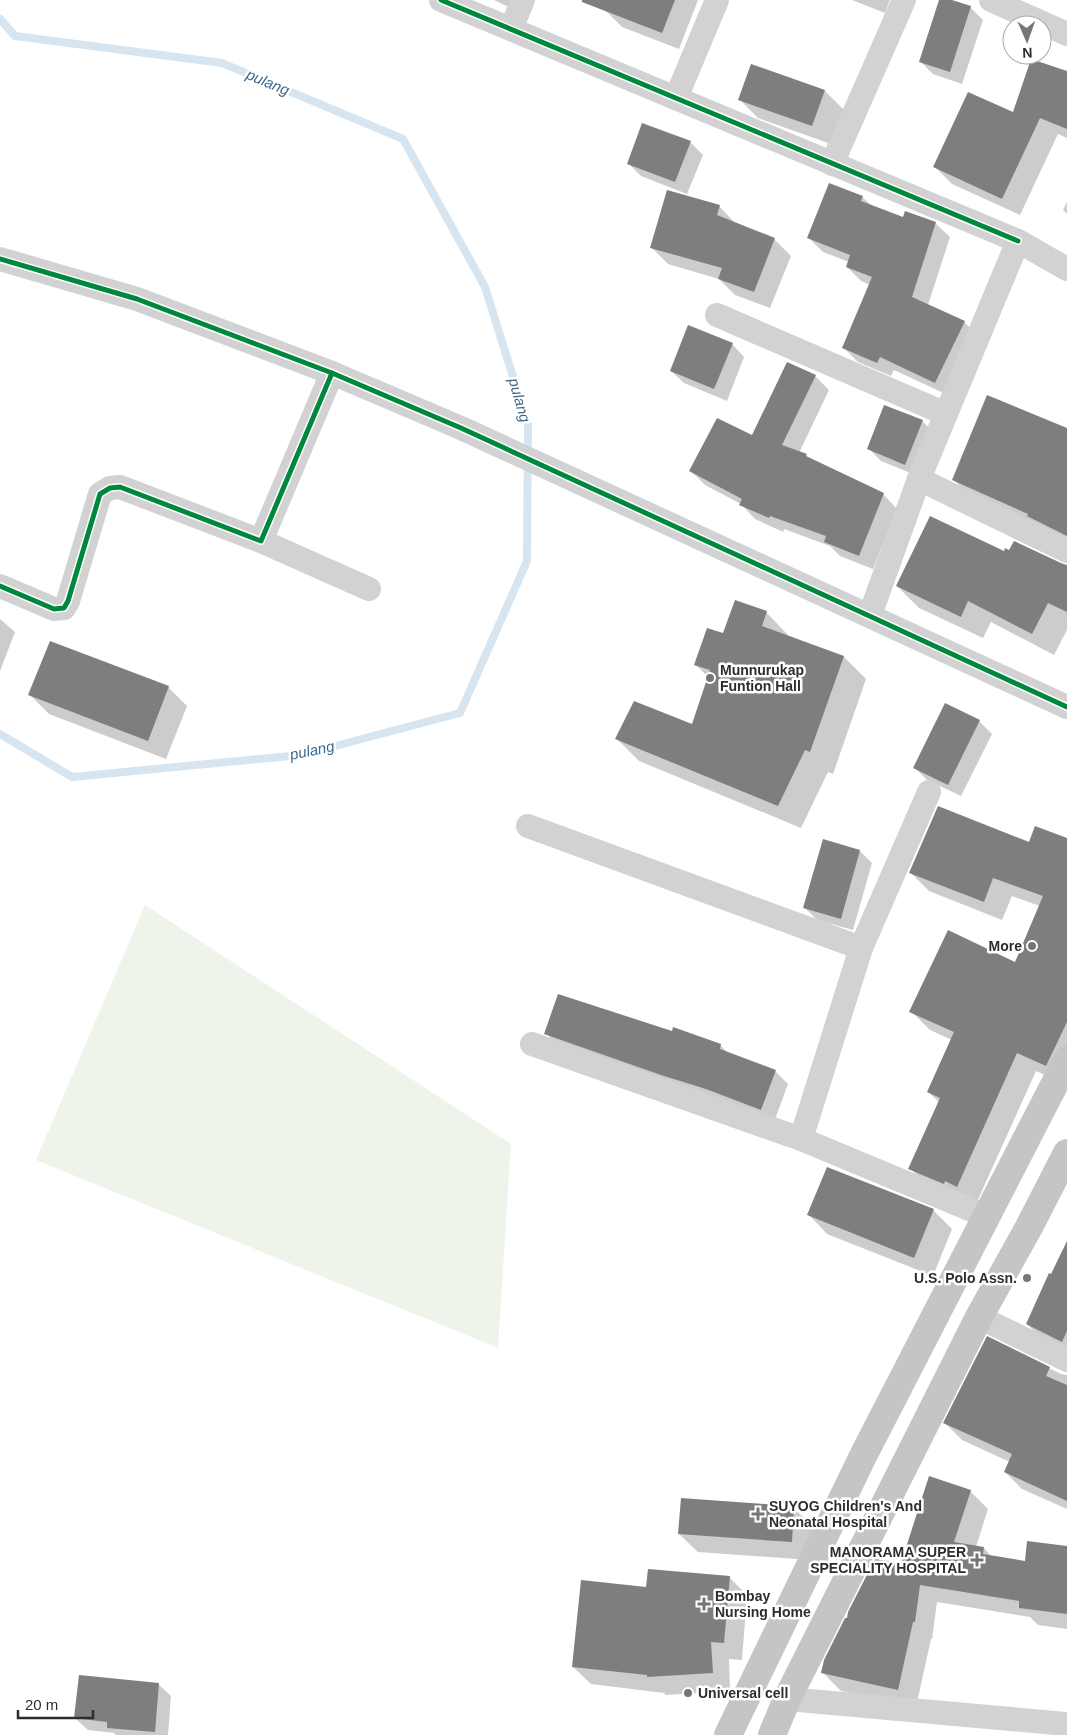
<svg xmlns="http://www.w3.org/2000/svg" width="1067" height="1735" viewBox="0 0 1067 1735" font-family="Arial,sans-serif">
  <rect width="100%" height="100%" fill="#fff"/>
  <path fill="#eff4eb" d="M 145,905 L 511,1144 L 498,1348 L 36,1160 Z"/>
  <g fill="#0003">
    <path d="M 494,0 L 520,0 L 515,10 Z"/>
    <path d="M 609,0 L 698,0 L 679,49 L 622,27 L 605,10 Z"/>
    <path d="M 852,0 L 890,0 L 885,13 Z"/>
    <path d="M 940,0 L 947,0 L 970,7 L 983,20 L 962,84 L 933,74 L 920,61 Z"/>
    <path d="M 752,65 L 825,91 L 844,110 L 831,144 L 758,118 L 740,100 Z"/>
    <path d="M 1067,72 L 1067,138 L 1058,134 L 1020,215 L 952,184 L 934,166 L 1014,114 Z"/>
    <path d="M 690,142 L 703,155 L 687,194 L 641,176 L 628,163 Z"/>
    <path d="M 862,197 L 872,206 L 903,219 L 935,223 L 950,237 L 928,305 L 964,322 L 978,336 L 950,396 L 894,370 L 891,376 L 858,362 L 844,348 L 870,285 L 861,281 L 847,267 L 849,262 L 823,252 L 809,238 Z"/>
    <path d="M 1067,202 L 1067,214 L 1063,210 Z"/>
    <path d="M 719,206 L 735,223 L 774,239 L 791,256 L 770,308 L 735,295 L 719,279 L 668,264 L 652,248 Z"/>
    <path d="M 732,344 L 744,357 L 727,401 L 684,383 L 671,371 Z"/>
    <path d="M 815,376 L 829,390 L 799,453 L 883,494 L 897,509 L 873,569 L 840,556 L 830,546 L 784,529 L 783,532 L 755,519 L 741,504 L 705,485 L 691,471 L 752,437 Z"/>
    <path d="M 922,421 L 935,433 L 918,476 L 881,461 L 869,449 Z"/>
    <path d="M 1067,429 L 1067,546 L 976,502 L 954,480 Z"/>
    <path d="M 1004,553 L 1067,566 L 1067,630 L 1054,655 L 991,622 L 983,638 L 919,608 L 897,586 Z"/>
    <path d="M 766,612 L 788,635 L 788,636 L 844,657 L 866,679 L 833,774 L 828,772 L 801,828 L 639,761 L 616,738 L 693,725 L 709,678 L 695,664 L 724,635 Z"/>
    <path d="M 0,619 L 15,632 L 0,671 Z"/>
    <path d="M 168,687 L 187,706 L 166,759 L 49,714 L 30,695 Z"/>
    <path d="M 979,721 L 992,734 L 961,796 L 927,780 L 915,768 Z"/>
    <path d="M 1067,839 L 1067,1080 L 1065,1084 L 1036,1071 L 976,1204 L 929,1187 L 910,1168 L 940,1103 L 928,1092 L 952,1040 L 930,1030 L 911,1011 L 1016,963 L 1040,906 L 1012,896 L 1002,920 L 929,891 L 910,872 L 1029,843 Z"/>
    <path d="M 860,851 L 872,863 L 853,930 L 817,920 L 805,908 Z"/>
    <path d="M 674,1029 L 721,1046 L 729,1054 L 776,1072 L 788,1084 L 774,1122 L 558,1046 L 546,1033 L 672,1032 Z"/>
    <path d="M 933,1210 L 952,1229 L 933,1276 L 827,1234 L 809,1215 Z"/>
    <path d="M 1067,1244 L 1067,1352 L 1044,1341 L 1027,1324 Z"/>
    <path d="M 987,1338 L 1061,1374 L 1067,1375 L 1067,1509 L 1022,1489 L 1005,1472 L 1010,1462 L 962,1440 L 945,1423 Z"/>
    <path d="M 970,1491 L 988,1509 L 976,1547 L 984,1548 L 992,1557 L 1026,1562 L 1067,1547 L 1067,1629 L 1038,1625 L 1030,1617 L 937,1602 L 932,1639 L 931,1639 L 916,1707 L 841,1691 L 823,1673 L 901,1564 Z"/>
    <path d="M 793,1507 L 812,1526 L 810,1560 L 698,1552 L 679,1534 Z"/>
    <path d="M 729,1577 L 747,1595 L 742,1660 L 729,1659 L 730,1691 L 666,1695 L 664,1693 L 591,1684 L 573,1667 L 647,1589 Z"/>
    <path d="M 158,1684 L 171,1696 L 168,1735 L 116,1735 L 114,1733 L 88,1730 L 75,1718 Z"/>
  </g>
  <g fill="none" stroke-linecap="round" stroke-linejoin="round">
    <path stroke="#d7e5f1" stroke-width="8" d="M 0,19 L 15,36 L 222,63 L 403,139 L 485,287 L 528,425 L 527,561 L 460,713 L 301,755 L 72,777 L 0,734"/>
  </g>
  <g fill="#7e7e7e">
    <path d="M 582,0 L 675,0 L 662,33 L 582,2 Z"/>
    <path d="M 939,0 L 952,0 L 971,6 L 950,72 L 919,62 Z"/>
    <path d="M 1031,59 L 1067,71 L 1067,129 L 1040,118 L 1002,199 L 933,167 L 968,92 L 1013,112 Z"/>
    <path d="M 751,64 L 825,90 L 812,126 L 738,100 Z"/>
    <path d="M 642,123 L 691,141 L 675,182 L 627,164 Z"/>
    <path d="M 829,183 L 863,196 L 861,201 L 903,217 L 905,211 L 936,222 L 912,297 L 965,321 L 935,383 L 880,357 L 877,363 L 842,348 L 872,277 L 846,267 L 850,255 L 807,238 Z"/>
    <path d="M 667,190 L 720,205 L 717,215 L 775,238 L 754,292 L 718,279 L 722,268 L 650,248 Z"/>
    <path d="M 688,325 L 733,343 L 714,389 L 670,371 Z"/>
    <path d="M 787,362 L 816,375 L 782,445 L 807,454 L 806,456 L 884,493 L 859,556 L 824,542 L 826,536 L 770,516 L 769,518 L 739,505 L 742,499 L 689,471 L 717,418 L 752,435 Z"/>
    <path d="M 987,395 L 1067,428 L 1067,536 L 1027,516 L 1028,514 L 952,480 Z"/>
    <path d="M 884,405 L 923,420 L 905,465 L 867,449 Z"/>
    <path d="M 930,516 L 1004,551 L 1005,548 L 1009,550 L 1014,541 L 1061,563 L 1067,565 L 1067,612 L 1048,603 L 1032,634 L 968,601 L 961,617 L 896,586 Z"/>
    <path d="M 735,600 L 767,611 L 762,626 L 844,656 L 810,752 L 805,750 L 778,806 L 615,739 L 634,701 L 692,724 L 710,670 L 694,665 L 707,628 L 723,633 Z"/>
    <path d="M 50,641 L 169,686 L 148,741 L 28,695 Z"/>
    <path d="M 945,703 L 980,720 L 948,785 L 913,768 Z"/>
    <path d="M 938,806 L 1029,842 L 1035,826 L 1067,838 L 1067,1022 L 1046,1066 L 1017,1053 L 957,1187 L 945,1181 L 944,1184 L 908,1169 L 940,1098 L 927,1092 L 954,1032 L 909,1012 L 948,930 L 1015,962 L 1043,896 L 993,878 L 984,902 L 909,873 Z"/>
    <path d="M 823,839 L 860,850 L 841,919 L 803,908 Z"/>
    <path d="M 558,994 L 672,1031 L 673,1027 L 721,1044 L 720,1049 L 776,1070 L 761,1110 L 706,1089 L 661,1075 L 544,1034 Z"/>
    <path d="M 827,1167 L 934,1209 L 914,1258 L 807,1215 Z"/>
    <path d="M 1067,1241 L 1067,1331 L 1062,1342 L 1026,1324 L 1049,1273 L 1051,1274 Z"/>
    <path d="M 987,1336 L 1050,1367 L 1046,1376 L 1067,1385 L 1067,1501 L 1004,1472 L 1012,1454 L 943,1423 Z"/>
    <path d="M 929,1476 L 971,1490 L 954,1542 L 984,1547 L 983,1554 L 1025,1561 L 1027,1541 L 1067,1546 L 1067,1614 L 1019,1608 L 1019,1601 L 920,1585 L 915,1622 L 913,1622 L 898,1690 L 821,1673 L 824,1660 L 845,1618 L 847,1618 L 848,1612 L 875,1559 L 901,1563 Z"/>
    <path d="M 681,1498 L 794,1506 L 792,1542 L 678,1534 Z"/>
    <path d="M 648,1569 L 730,1576 L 724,1643 L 711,1642 L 713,1673 L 647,1677 L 647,1675 L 572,1667 L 581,1580 L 646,1587 Z"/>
    <path d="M 79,1675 L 159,1683 L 155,1732 L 107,1728 L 107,1722 L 74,1718 Z"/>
  </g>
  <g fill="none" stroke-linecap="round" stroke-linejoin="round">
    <g stroke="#d2d2d2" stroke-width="24">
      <path d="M 441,0 L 1018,241"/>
      <path d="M 991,0 L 1067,34"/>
      <path d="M 511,29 L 523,0"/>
      <path d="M 676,98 L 717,0"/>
      <path d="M 832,164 L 904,0"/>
      <path d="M 0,259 L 137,299 L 332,373 L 461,428 L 1067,707"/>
      <path d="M 717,315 L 946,414 L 919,479 L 870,615"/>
      <path d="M 946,414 L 1018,241 L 1067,269"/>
      <path d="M 919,479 L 1067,551"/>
      <path d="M 261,541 L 369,589"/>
      <path d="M 0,586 L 54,609 L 64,608 L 68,601 L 100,494 L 110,488 L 120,487 L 261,541 L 332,373"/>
      <path d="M 528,826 L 861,948"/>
      <path d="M 532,1044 L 801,1139 L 986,1216"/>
      <path d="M 801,1139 L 861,948 L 929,792"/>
      <path d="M 979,1317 L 1067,1360"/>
      <path d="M 787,1699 L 1067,1724"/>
    </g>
    <g stroke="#c5c5c5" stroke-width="28">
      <path d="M 728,1735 L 864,1454 L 1067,1060"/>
      <path d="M 772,1735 L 787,1699 L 979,1317 L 1029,1227 L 1067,1153"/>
    </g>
    <g stroke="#fff" stroke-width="8">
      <g id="cycleway">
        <path d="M 441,0 L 1018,241"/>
        <path d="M 0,259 L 137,299 L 332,373 L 461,428 L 1067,707"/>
        <path d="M 0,586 L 54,609 L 64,608 L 68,601 L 100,494 L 110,488 L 120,487 L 261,541 L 332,373"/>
      </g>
    </g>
    <use href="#cycleway" stroke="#00873e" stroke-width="5"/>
  </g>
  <g fill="#767676" stroke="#fff" stroke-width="2">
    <circle cx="710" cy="678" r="5"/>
    <circle cx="1032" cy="946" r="5"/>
    <circle cx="1027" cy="1278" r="5"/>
    <path d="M755.5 1506.5h5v5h5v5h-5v5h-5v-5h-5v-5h5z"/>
    <path d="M974.5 1552.5h5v5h5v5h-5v5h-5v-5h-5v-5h5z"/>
    <path d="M701.5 1596.5h5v5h5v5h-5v5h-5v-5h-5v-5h5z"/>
    <circle cx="688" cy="1693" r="5"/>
  </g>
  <g text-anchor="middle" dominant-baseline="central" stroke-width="5" stroke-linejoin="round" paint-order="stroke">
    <g font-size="14" font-weight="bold" fill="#2d2d2d" stroke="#fff" text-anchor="start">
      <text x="720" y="670">Munnurukap<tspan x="720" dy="16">Funtion Hall</tspan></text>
      <text x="1022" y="946" text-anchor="end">More</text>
      <text x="1017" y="1278" text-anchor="end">U.S. Polo Assn.</text>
      <text x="769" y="1506">SUYOG Children's And<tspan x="769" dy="16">Neonatal Hospital</tspan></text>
      <text x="966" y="1552" text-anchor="end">MANORAMA SUPER<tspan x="966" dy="16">SPECIALITY HOSPITAL</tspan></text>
      <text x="715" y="1596">Bombay<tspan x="715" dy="16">Nursing Home</tspan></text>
      <text x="698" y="1693">Universal cell</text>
    </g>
    <g font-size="15" font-style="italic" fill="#3c698e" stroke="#fff">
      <text transform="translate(268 82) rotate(23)">pulang</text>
      <text transform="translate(520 400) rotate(74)">pulang</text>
      <text transform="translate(312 750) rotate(-12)">pulang</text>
    </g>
  </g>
  <g transform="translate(1027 40) rotate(178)"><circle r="24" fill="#ffffff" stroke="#ababab"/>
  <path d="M0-4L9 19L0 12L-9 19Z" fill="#767676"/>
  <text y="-8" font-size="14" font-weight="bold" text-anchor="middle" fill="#2d2d2d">N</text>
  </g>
  <path d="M18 1710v8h75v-8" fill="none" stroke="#2d2d2d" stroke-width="2.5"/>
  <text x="25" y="1710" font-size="15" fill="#2d2d2d" stroke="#ffffff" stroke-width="4" paint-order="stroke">20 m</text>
</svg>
